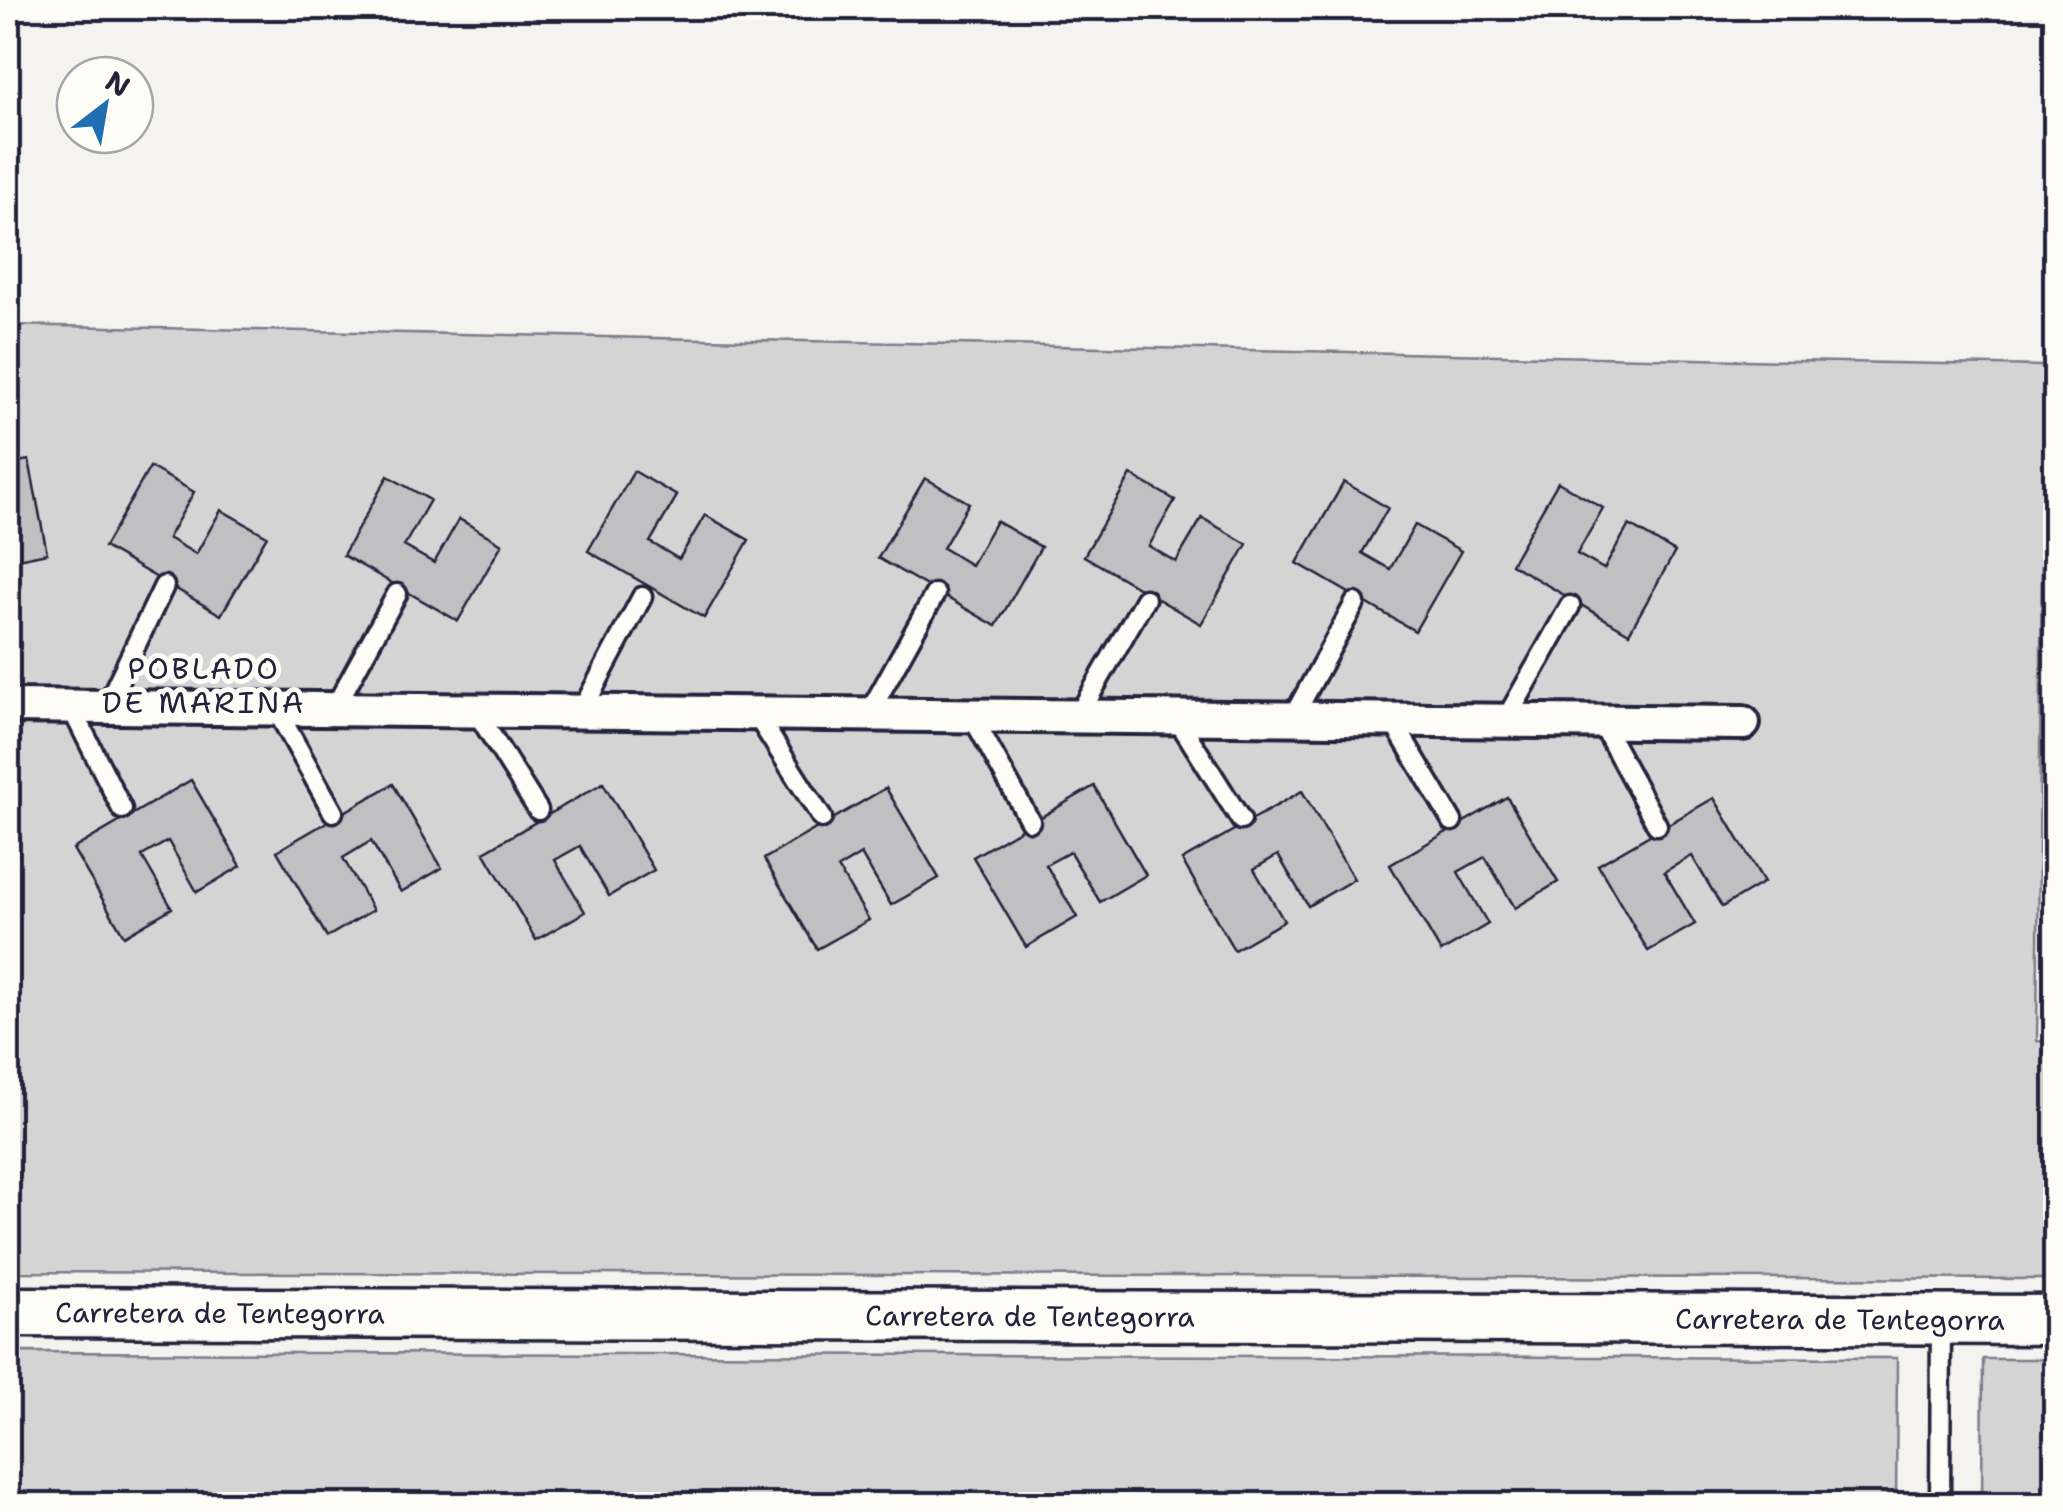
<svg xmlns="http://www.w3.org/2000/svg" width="2063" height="1512" viewBox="0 0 2063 1512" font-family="'Shantell Sans',sans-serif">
  <rect width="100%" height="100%" fill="#f4f3ef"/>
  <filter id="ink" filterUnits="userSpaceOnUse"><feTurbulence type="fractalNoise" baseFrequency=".01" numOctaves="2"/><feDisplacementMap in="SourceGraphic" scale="20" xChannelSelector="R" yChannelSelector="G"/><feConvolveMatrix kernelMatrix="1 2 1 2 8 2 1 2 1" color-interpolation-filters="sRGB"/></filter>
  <g filter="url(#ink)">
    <g fill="#d5d4d5" stroke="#7c7b88" stroke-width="2.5">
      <path d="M 8,325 L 2044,366 L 2037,1041 L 2055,1042 L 2055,1279 L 8,1272 Z"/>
      <path d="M 8,1352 L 1897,1358 L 1896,1504 L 8,1504 Z"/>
      <path d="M 1983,1359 L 2055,1359 L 2055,1504 L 1982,1504 Z"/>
    </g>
    <g fill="#c0bfc2" stroke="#22223b" stroke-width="2.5">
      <path d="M 29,460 L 47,553 L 8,561 L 8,464 Z"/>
      <path d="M 150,467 L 194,492 L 168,538 L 196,554 L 221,510 L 267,536 L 221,615 L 104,547 Z"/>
      <path d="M 634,471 L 677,496 L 650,542 L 679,559 L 705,515 L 749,540 L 704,618 L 588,551 Z"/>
      <path d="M 1131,475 L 1175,500 L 1149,546 L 1176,562 L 1202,518 L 1247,544 L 1201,624 L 1084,556 Z"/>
      <path d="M 388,476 L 430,500 L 404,546 L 434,563 L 459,519 L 502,544 L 458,621 L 343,555 Z"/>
      <path d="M 925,478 L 969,503 L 943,548 L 971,565 L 996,521 L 1041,547 L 996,626 L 878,558 Z"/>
      <path d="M 1344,482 L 1388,508 L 1362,553 L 1390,569 L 1415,525 L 1461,551 L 1415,631 L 1297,563 Z"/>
      <path d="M 1558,482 L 1603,508 L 1577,554 L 1604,569 L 1629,525 L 1675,552 L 1629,633 L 1511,564 Z"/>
      <path d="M 191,780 L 241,866 L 197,892 L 168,841 L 142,856 L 172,908 L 124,936 L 73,849 Z"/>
      <path d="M 603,783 L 654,870 L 609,896 L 580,846 L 555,860 L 585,912 L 536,940 L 484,852 Z"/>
      <path d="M 393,784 L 442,868 L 401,892 L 371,841 L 343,858 L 373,910 L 327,937 L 277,851 Z"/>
      <path d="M 1094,786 L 1146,875 L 1100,902 L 1070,852 L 1046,865 L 1077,917 L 1026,947 L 973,857 Z"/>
      <path d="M 886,788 L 939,878 L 891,905 L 861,854 L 838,868 L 869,920 L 817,949 L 764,859 Z"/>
      <path d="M 1302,791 L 1354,879 L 1308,906 L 1278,855 L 1254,869 L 1284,921 L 1234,950 L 1182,860 Z"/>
      <path d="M 1507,797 L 1558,882 L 1515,908 L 1485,857 L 1458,872 L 1488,924 L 1441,952 L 1390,865 Z"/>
      <path d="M 1714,798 L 1764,882 L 1722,907 L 1692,856 L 1664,872 L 1695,924 L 1648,951 L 1598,865 Z"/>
      <path d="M 8,836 L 20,838 L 8,909 Z"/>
    </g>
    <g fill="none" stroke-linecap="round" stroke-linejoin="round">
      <g stroke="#22223b" stroke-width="25">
        <g id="service">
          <path d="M 71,707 L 122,809"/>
          <path d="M 106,707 L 164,586"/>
          <path d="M 276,709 L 333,812"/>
          <path d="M 334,709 L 397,594"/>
          <path d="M 476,711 L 538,810"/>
          <path d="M 581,712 L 642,597"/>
          <path d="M 756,714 L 822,818"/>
          <path d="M 868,715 L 935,594"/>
          <path d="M 972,716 L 1030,821"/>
          <path d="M 1078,716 L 1145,599"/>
          <path d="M 1176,717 L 1241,820"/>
          <path d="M 1292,719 L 1355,603"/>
          <path d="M 1392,720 L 1452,821"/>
          <path d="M 1505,721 L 1570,606"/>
          <path d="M 1601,722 L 1657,825"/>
          <path d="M 1940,1504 L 1941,1320"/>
        </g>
      </g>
      <g stroke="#22223b" stroke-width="40">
        <path id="minor" d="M 8,706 L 1743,723"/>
      </g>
      <g stroke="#22223b" stroke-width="55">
        <g id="secondary">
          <path id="s1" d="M 8,1312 L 2056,1320"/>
        </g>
      </g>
      <use href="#service" stroke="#fdfcf7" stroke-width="18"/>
      <use href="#minor" stroke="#fdfcf7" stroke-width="32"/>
      <use href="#secondary" stroke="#fdfcf7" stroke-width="48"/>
    </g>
  </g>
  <g text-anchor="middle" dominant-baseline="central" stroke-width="10" stroke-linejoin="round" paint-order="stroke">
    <g font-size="28" fill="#22223b" stroke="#fdfcf7">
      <text stroke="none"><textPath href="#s1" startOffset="212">Carretera de Tentegorra</textPath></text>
      <text stroke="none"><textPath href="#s1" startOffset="1022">Carretera de Tentegorra</textPath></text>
      <text stroke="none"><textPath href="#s1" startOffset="1832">Carretera de Tentegorra</textPath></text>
    </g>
    <g font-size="30" letter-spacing="2.5" fill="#22223b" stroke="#fdfcf7">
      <text x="204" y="668">POBLADO<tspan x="204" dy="34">DE MARINA</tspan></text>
    </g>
  </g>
  <rect width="2063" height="1512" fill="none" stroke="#fdfcf7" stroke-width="40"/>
  <rect x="20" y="20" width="2023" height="1472" fill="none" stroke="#22223b" stroke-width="4" filter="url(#ink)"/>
  <g transform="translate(105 105) rotate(31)"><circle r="48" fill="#fdfcf7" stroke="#a5a5ac" stroke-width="2.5"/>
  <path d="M0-8L18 38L0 25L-18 38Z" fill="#1f6fb2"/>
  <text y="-15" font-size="28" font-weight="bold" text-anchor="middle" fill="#22223b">N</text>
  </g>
</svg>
